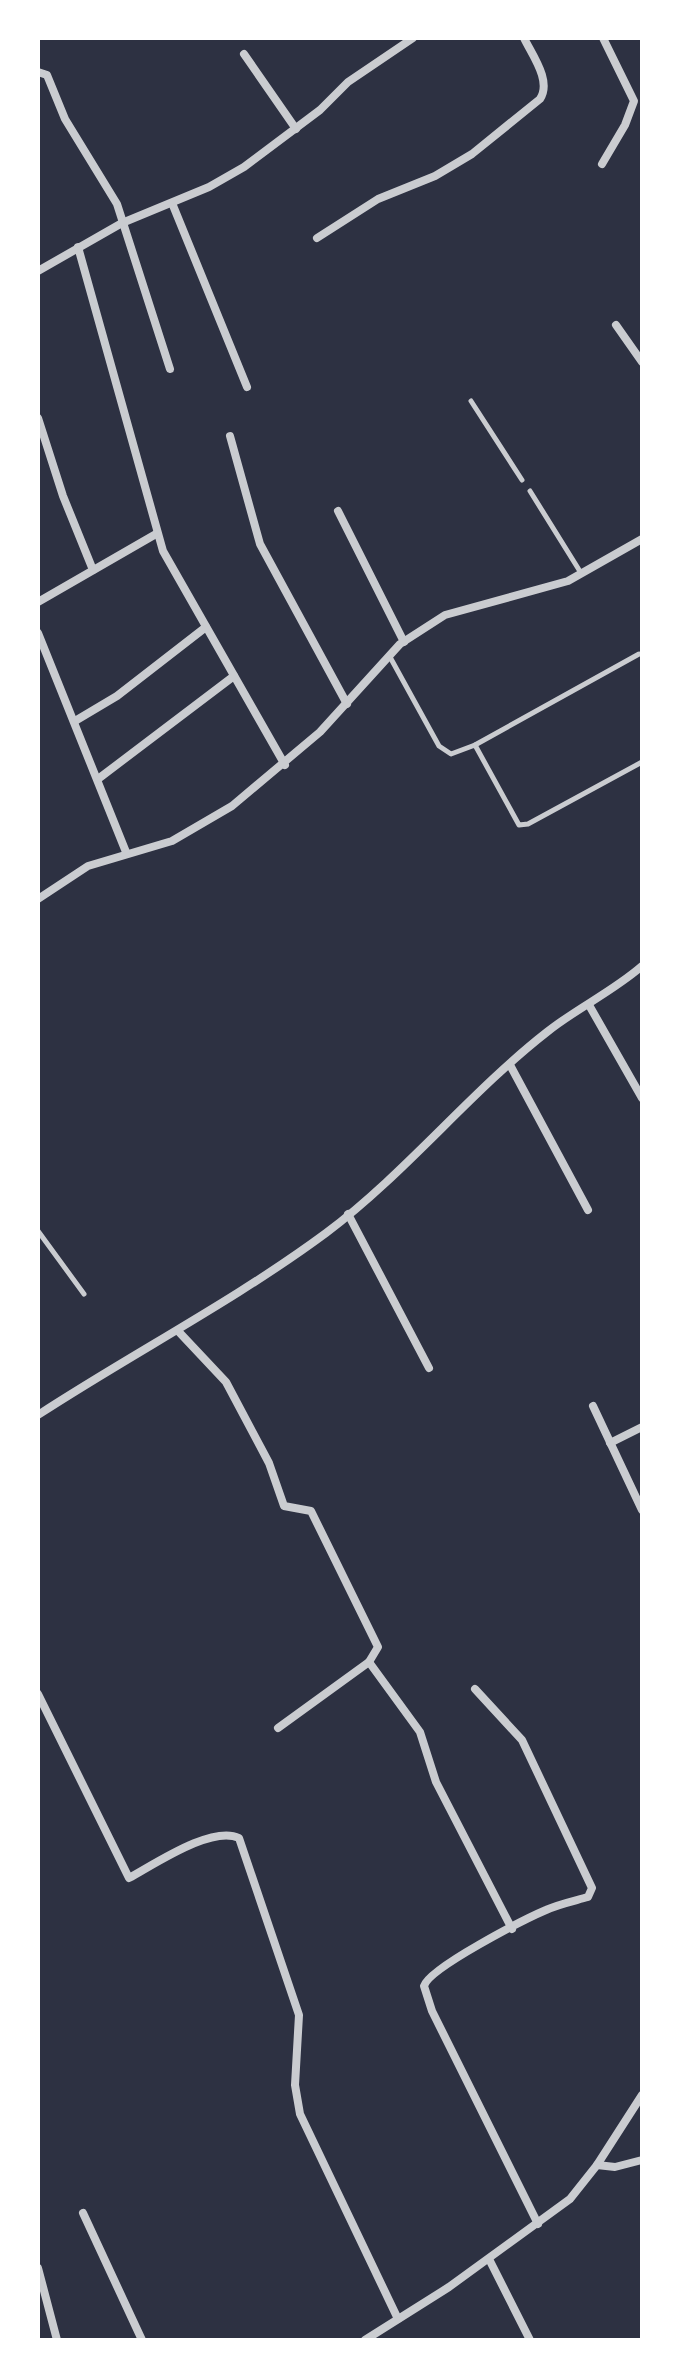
<svg xmlns="http://www.w3.org/2000/svg" width="680" height="2378" viewBox="0 0 680 2378" font-family="'DM Sans',sans-serif">
  <rect width="100%" height="100%" fill="#2d3142"/>
  <g fill="none" stroke-linecap="round" stroke-linejoin="round">
    <g stroke="#caccd0" stroke-width="5">
      <path d="M 471,401 L 522,480"/>
      <path d="M 530,491 L 581,573"/>
      <path d="M 390,657 L 439,746 L 451,754 L 475,745 L 519,825 L 528,824 L 642,762"/>
      <path d="M 475,745 L 639,654"/>
      <path d="M 38,1231 L 84,1294"/>
    </g>
    <g stroke="#caccd0" stroke-width="8">
      <path d="M 244,54 L 296,129"/>
      <path d="M 38,72 L 47,75 L 65,119 L 117,204 L 170,369"/>
      <path d="M 602,164 L 625,125 L 634,101 L 603,38"/>
      <path d="M 172,203 L 247,387"/>
      <path d="M 317,238 L 378,199 L 435,176 L 472,154 L 540,99 C 552,81 532,55 524,38"/>
      <path d="M 78,247 L 163,551 L 285,765"/>
      <path d="M 38,271 L 122,223 L 209,187 L 244,167 L 320,110 L 348,82 L 413,38"/>
      <path d="M 616,325 L 642,362"/>
      <path d="M 38,418 L 63,496 L 93,570"/>
      <path d="M 230,436 L 260,544 L 347,704"/>
      <path d="M 338,511 L 404,642"/>
      <path d="M 38,602 L 156,534"/>
      <path d="M 38,633 L 126,852"/>
      <path d="M 75,721 L 117,696 L 206,627"/>
      <path d="M 98,779 L 234,676"/>
      <path d="M 38,899 L 88,866 L 172,841 L 232,806 L 320,732 L 400,644 L 445,615 L 568,581 L 642,539"/>
      <path d="M 589,1005 L 642,1098"/>
      <path d="M 510,1065 L 588,1210"/>
      <path d="M 348,1214 L 429,1368"/>
      <path d="M 179,1332 L 226,1382 L 269,1463 L 284,1506 L 311,1511 L 378,1647 L 369,1662 L 278,1728"/>
      <path d="M 593,1406 L 642,1510"/>
      <path d="M 38,1415 C 133,1353 234,1301 326,1233 C 406,1173 470,1092 547,1032 C 577,1008 612,992 642,966"/>
      <path d="M 610,1443 L 642,1427"/>
      <path d="M 369,1662 L 420,1732 L 436,1782 L 512,1929"/>
      <path d="M 475,1689 L 522,1740 L 592,1888 L 588,1897 C 574,1901 559,1904 546,1910 C 525,1919 429,1968 424,1986 L 432,2011 L 538,2224"/>
      <path d="M 38,1694 L 129,1878 C 155,1864 212,1825 239,1838 L 299,2015 L 295,2085 L 300,2114 L 398,2319"/>
      <path d="M 597,2165 L 615,2167 L 642,2160"/>
      <path d="M 83,2213 L 142,2340"/>
      <path d="M 489,2259 L 530,2340"/>
      <path d="M 38,2268 L 57,2340"/>
      <path d="M 365,2340 L 449,2287 L 570,2199 L 597,2165 L 642,2095"/>
    </g>
  </g>
  <rect width="680" height="2378" fill="none" stroke="#ffffff" stroke-width="80"/>
</svg>
